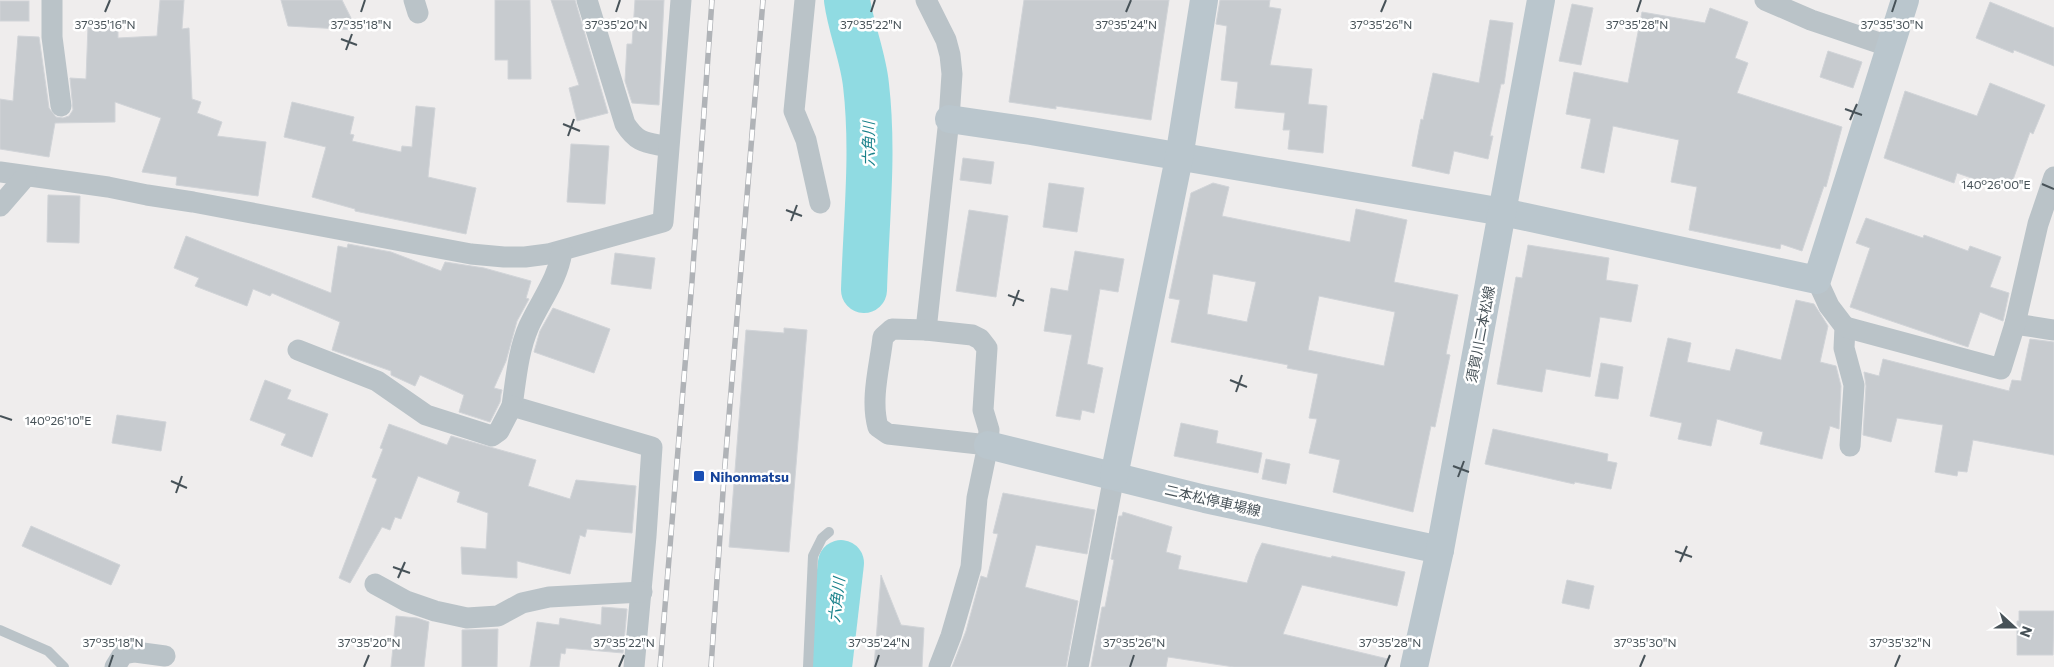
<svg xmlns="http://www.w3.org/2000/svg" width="2054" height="667" viewBox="0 0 2054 667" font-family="Commissioner,'Noto Sans JP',sans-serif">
  <rect width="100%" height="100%" fill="#efeded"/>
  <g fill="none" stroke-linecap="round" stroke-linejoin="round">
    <g stroke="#90dbe2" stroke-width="46">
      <path d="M 847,0 C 851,29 863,56 866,85 C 874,153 866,222 864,290"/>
      <path d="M 829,667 L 841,563"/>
    </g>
  </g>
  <g fill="#c7cbcf" stroke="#d1d4d8" fill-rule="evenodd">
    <path d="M 160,0 L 184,0 L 182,29 L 189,28 L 192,99 L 201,102 L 197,113 L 222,122 L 217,136 L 266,142 L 258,196 L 176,185 L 177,177 L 142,172 L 161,118 L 115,102 L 115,122 L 55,123 L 49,157 L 0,149 L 0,99 L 13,101 L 18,36 L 39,37 L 49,108 L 56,117 L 63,118 L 69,116 L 73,110 L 70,78 L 86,79 L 88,26 L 118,27 L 118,38 L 157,36 Z"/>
    <path d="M 281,0 L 342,0 L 357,30 L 288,26 Z"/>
    <path d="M 495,0 L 530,0 L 531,79 L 508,79 L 508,60 L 495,60 Z"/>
    <path d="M 551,0 L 575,0 L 608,113 L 577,121 L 569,88 L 579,85 Z"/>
    <path d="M 635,0 L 664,0 L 659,105 L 632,103 L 625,81 L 627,44 L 632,44 Z"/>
    <path d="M 1024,0 L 1169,0 L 1151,120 L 1056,106 L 1056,109 L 1009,102 Z"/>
    <path d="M 1220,0 L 1270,0 L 1269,7 L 1281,9 L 1270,65 L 1312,69 L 1308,104 L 1327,106 L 1323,153 L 1288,149 L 1290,130 L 1283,130 L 1285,113 L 1235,108 L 1238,82 L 1221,80 L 1227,26 L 1216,24 Z"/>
    <rect x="0" y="1" width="29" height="20"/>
    <path d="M 1990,2 L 2054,28 L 2054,66 L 2014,50 L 2013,53 L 1976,38 Z"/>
    <path d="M 1572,4 L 1593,8 L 1581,65 L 1559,61 Z"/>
    <path d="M 1710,8 L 1748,22 L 1735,58 L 1748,63 L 1737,93 L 1842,127 L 1826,187 L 1824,186 L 1802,251 L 1781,244 L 1780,249 L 1689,230 L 1697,187 L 1671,182 L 1679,140 L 1613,126 L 1604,173 L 1581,168 L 1591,119 L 1566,114 L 1574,72 L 1628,83 L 1642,12 L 1705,23 Z"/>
    <path d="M 1490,20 L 1513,23 L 1504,84 L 1501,84 L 1490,136 L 1493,136 L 1488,159 L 1454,151 L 1449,174 L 1412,166 L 1421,119 L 1423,120 L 1433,73 L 1479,83 Z"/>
    <path d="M 1828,51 L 1862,62 L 1853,88 L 1820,77 Z"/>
    <path d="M 1990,83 L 2045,105 L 2033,134 L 2030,132 L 2009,191 L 1957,173 L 1954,183 L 1884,158 L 1905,91 L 1977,116 Z"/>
    <path d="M 292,102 L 354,117 L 350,134 L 354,135 L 352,141 L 401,152 L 402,146 L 412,147 L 416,106 L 435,108 L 428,177 L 476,188 L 466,234 L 355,211 L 355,209 L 312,197 L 326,147 L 284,137 Z"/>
    <path d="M 571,144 L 609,146 L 605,204 L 567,202 Z"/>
    <path d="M 963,158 L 994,162 L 991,184 L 960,180 Z"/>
    <path d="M 1049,183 L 1084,188 L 1077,232 L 1043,227 Z"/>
    <path d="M 1213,183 L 1229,187 L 1222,216 L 1350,242 L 1356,209 L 1407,220 L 1394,282 L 1458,295 L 1446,354 L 1450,355 L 1435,427 L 1431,426 L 1413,512 L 1333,492 L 1340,460 L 1309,453 L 1317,419 L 1309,418 L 1318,374 L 1287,368 L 1288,365 L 1171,342 L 1180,300 L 1169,298 L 1191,193 ZM 1213,274 L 1256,282 L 1247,322 L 1207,314 ZM 1319,296 L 1395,312 L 1384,366 L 1308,350 Z"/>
    <path d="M 48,195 L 80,196 L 79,243 L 47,242 Z"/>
    <path d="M 969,210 L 1008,216 L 996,297 L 956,291 Z"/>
    <path d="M 1866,218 L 1923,238 L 1924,235 L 1968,251 L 1970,246 L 2001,257 L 1990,287 L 2009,293 L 2003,321 L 1980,312 L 1968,347 L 1850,307 L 1870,248 L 1856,243 Z"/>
    <path d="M 186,236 L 331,293 L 338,246 L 347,248 L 348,244 L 391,252 L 441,271 L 445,262 L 484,268 L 531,281 L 526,298 L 529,299 L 517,321 L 506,361 L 494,388 L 502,390 L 501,394 L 500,402 L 490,422 L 459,412 L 464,395 L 420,375 L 415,386 L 391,375 L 391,371 L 332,350 L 340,322 L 272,293 L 270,296 L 253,289 L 247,306 L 195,286 L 199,278 L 174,268 Z"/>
    <path d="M 1528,245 L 1609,258 L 1606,280 L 1638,285 L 1631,322 L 1600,317 L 1590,377 L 1546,369 L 1542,392 L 1497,384 L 1516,277 L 1522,278 Z"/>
    <path d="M 1075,251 L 1124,259 L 1118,292 L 1100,289 L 1087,364 L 1103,368 L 1094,413 L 1082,410 L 1080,420 L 1056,416 L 1072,335 L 1044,331 L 1051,288 L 1068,291 Z"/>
    <path d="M 615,253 L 655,258 L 651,289 L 611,284 Z"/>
    <path d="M 1796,300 L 1814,304 L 1828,326 L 1820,362 L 1836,366 L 1841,386 L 1839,429 L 1830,426 L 1822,459 L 1760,444 L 1763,432 L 1717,419 L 1711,446 L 1678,439 L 1682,423 L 1650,416 L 1668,338 L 1691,343 L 1687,362 L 1730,371 L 1736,349 L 1781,360 Z"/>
    <path d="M 553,308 L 610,329 L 594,373 L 534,352 L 540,331 Z"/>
    <path d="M 784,328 L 807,330 L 789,552 L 729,547 L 746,330 L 784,333 Z"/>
    <path d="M 2030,339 L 2054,342 L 2054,455 L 1973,440 L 1967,472 L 1958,471 L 1957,476 L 1935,472 L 1943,425 L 1897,418 L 1891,442 L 1863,435 L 1866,386 L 1864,372 L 1879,376 L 1883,359 L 2009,391 L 2012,380 L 2021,381 Z"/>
    <path d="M 1601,363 L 1623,367 L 1618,399 L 1595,396 Z"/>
    <path d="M 265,380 L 291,390 L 287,399 L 328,414 L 312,457 L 281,445 L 286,434 L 250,420 Z"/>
    <path d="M 117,415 L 166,422 L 161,451 L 112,443 Z"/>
    <path d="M 1181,423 L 1218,431 L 1216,443 L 1262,453 L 1258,473 L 1174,456 Z"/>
    <path d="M 389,424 L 447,445 L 451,436 L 536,460 L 528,486 L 570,499 L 576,480 L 636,486 L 632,533 L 587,529 L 585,537 L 580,535 L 570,574 L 517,561 L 517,578 L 462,574 L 461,547 L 486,549 L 488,513 L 457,502 L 460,492 L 418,476 L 401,519 L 395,517 L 390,530 L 382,527 L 350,583 L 339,578 L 377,479 L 372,477 L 383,449 L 380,448 Z"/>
    <path d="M 1493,429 L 1608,454 L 1607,461 L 1617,463 L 1611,489 L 1575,482 L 1574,484 L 1485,464 Z"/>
    <path d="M 1266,459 L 1290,464 L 1286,484 L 1262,479 Z"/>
    <path d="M 1003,493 L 1095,510 L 1087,554 L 1036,545 L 1025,587 L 1078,601 L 1066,667 L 952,667 L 966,631 L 981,576 L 987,578 L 998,534 L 993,533 Z"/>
    <path d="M 1123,512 L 1172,527 L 1166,552 L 1181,556 L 1178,569 L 1247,583 L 1256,556 L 1262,543 L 1331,558 L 1332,556 L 1405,572 L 1397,606 L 1302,585 L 1283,634 L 1388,659 L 1387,667 L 1234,667 L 1168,657 L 1166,667 L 1091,667 L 1102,607 L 1105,607 L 1114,560 L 1111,559 L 1119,516 L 1122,516 Z"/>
    <path d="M 31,526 L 120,565 L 111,585 L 22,546 Z"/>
    <path d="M 881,575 L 901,625 L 924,628 L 922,667 L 874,667 Z"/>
    <path d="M 1567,580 L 1594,586 L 1589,609 L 1562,603 Z"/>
    <path d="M 602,607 L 627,609 L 623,653 L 566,648 L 565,654 L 561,653 L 559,667 L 530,667 L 537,622 L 559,625 L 560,618 L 601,625 Z"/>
    <path d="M 2019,611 L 2054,611 L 2053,655 L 2017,655 L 2017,621 L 2019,621 Z"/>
    <path d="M 396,616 L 417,618 L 429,622 L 424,667 L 391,667 Z"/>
    <path d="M 498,629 L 497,667 L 462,667 L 462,630 Z"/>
  </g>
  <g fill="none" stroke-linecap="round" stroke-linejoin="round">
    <g stroke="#bac3c8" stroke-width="10">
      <path d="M 0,630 L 48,651 L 64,667"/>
      <path d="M 808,667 L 813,556 L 822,538 L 829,532"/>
    </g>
    <g stroke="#bac3c8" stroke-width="21">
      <path d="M 52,0 L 52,37 L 61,106"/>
      <path d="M 414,0 L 418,13"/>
      <path d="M 587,0 L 625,124 C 638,144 646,142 668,147"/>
      <path d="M 805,0 L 794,111 L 806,140 L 820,203"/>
      <path d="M 926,0 L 946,40 L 950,55 L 952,74 L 949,119 L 926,330"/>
      <path d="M 1765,0 L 1811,20 L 1891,47"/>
      <path d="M 0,172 L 108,187 L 147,195 L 193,202 L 471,254 L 504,257 L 525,257 L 548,254 L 663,222 L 681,0"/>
      <path d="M 0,206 L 26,176"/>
      <path d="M 562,251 C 558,279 541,300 529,326 C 518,351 516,379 512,406 L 652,447 L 646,536 L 634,667"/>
      <path d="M 1817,280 L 1829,306 L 1845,327 L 1844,348 L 1854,385 L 1850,446"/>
      <path d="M 2015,324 L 2054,330"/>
      <path d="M 1845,327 L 2001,369 L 2015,324 L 2038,224 L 2054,177"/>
      <path d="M 298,350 L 377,381 L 426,415 L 492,436 L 499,431 L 512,406"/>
      <path d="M 375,584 L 406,601 L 435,611 L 467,618 L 498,616 L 522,603 L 549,597 L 642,592"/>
      <path d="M 115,667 L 123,654 L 135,652 L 165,656"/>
      <path d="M 939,667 L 951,636 L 971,567 L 977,498 L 988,445 L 989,430 L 983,410 L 987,348 L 980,339 L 972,335 L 926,330 L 892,329 L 883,337 C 880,365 870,399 878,427 L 888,434 L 988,445"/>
      <path d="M 1078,667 L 1114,476"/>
    </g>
    <g stroke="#bac6cd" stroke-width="28">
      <path d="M 949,119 L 1031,131 L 1503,212 L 1817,280 L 1905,0"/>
      <path d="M 988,445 L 1205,499 L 1440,550"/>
      <path d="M 1114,476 L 1179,158 L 1204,0"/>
      <path d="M 1414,667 L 1440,550 L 1541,0"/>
    </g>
    <g stroke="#b0b3b7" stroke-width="5.5">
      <g id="rail">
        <path d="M 660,667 L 692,281 L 712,0"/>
        <path d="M 711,667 L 724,477 L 763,0"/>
      </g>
    </g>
    <use href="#rail" stroke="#fff" stroke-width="4" stroke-dasharray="11" stroke-linecap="butt"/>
  </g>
  <path fill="none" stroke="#475258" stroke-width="2" d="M 105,12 L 110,0M 361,12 L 365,0M 616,12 L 620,0M 871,12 L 875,0M 1126,12 L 1131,0M 1381,12 L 1386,0M 1637,12 L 1641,0M 1892,12 L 1896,0M 341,39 L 357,45M 346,50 L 352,34M 1845,109 L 1862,115M 1850,120 L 1857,104M 563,124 L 580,131M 568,136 L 574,119M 2042,184 L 2054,189M 786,210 L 802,216M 791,221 L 797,205M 1008,295 L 1024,301M 1013,306 L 1019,290M 1230,380 L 1247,387M 1236,392 L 1242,375M 0,416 L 12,420M 1453,466 L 1469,472M 1458,477 L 1464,461M 171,481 L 187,488M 176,493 L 182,476M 1675,551 L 1692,557M 1680,562 L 1687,546M 393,567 L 410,573M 398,578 L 405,562M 109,667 L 113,655M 364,667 L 369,655M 619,667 L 624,655M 875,667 L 879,655M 1130,667 L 1134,655M 1385,667 L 1390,655M 1640,667 L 1645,655M 1895,667 L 1900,655"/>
  <rect fill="#1a4fb4" stroke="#fff" stroke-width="2" x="693" y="470" width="12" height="12" rx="2.5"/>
  <g text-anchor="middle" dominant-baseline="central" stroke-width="5" stroke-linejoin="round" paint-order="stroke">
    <g font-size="14" fill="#475258" stroke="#fff">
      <text transform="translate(1480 334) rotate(-79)">須賀川二本松線</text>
      <text transform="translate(1213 500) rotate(13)">二本松停車場線</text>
    </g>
    <g font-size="14" font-weight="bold" fill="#164399" stroke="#fff" text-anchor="start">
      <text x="710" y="476">Nihonmatsu</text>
    </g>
    <g font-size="15" font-style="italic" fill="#19818a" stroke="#fff">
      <text transform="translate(868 144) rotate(-90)">六角川</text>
      <text transform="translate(836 600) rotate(-83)">六角川</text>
    </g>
  </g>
  <g font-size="12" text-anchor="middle" fill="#475258" stroke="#fff" stroke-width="5" stroke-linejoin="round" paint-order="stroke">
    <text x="1892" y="29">37°35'30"N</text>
    <text x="105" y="29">37°35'16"N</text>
    <text x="361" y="29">37°35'18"N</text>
    <text x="616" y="29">37°35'20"N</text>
    <text x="871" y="29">37°35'22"N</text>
    <text x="1126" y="29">37°35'24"N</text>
    <text x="1381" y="29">37°35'26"N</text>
    <text x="1637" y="29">37°35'28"N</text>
    <text x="1996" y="189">140°26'00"E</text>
    <text x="58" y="425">140°26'10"E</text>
    <text x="113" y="647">37°35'18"N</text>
    <text x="369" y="647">37°35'20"N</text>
    <text x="624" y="647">37°35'22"N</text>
    <text x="879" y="647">37°35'24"N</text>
    <text x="1134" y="647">37°35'26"N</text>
    <text x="1390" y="647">37°35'28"N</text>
    <text x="1645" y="647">37°35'30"N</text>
    <text x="1900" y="647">37°35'32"N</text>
  </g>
  <g transform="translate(2014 627) rotate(111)" stroke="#ffffff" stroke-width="4" paint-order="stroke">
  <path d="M0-4L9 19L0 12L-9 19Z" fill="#475258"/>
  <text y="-8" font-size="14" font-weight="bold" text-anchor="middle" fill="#475258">N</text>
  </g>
</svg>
